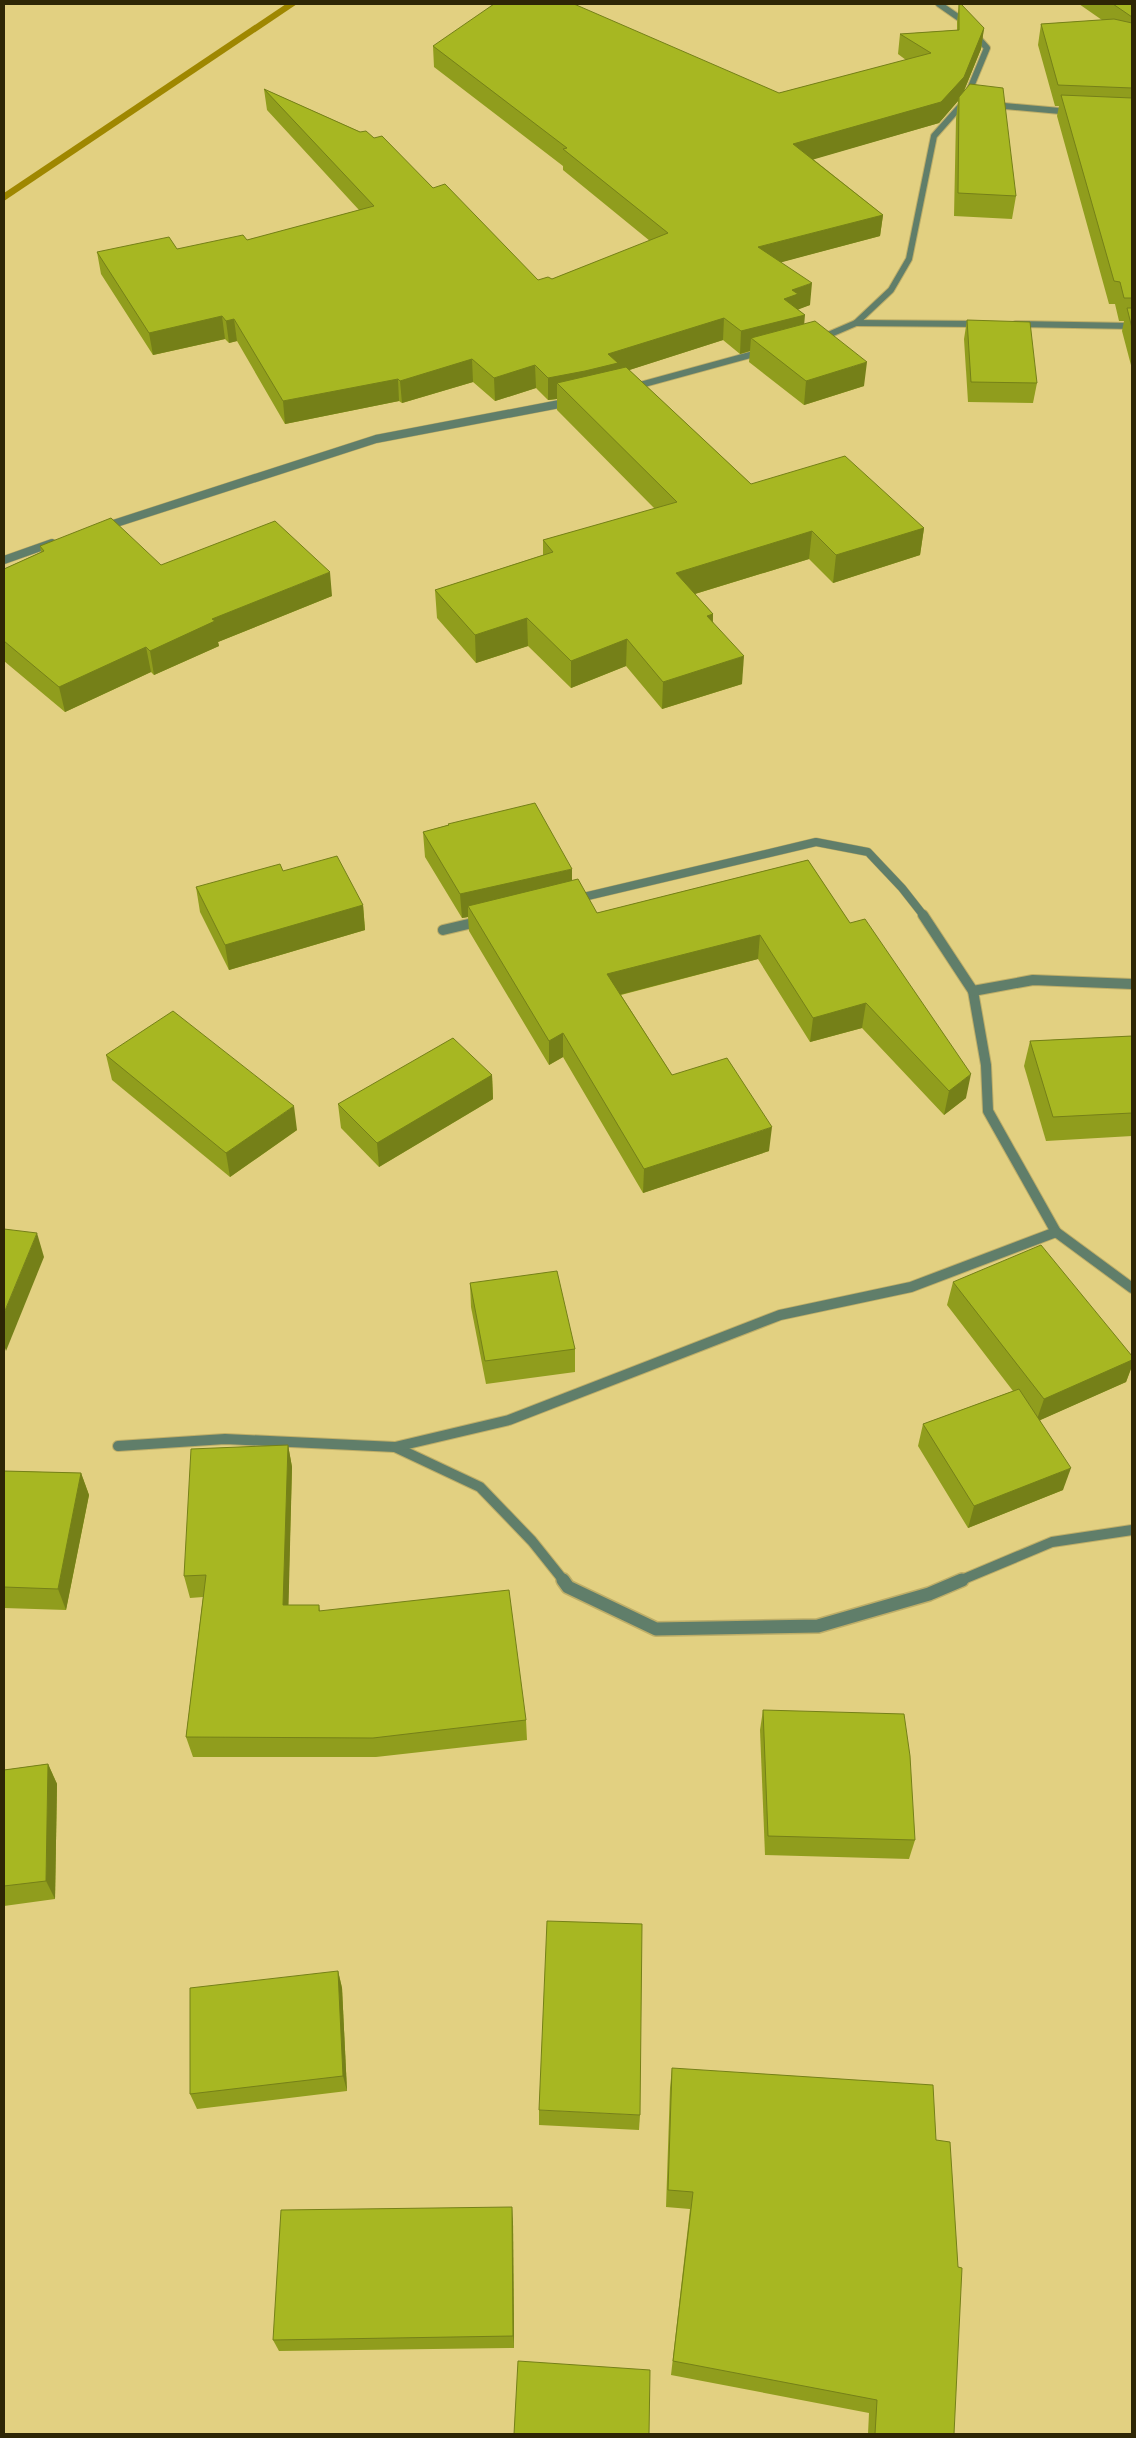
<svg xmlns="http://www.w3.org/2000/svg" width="1136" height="2438" viewBox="0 0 1136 2438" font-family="Barlow,sans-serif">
  <rect width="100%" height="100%" fill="#e2d081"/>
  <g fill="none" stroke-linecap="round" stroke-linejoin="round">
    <path fill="#9f8700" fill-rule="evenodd" d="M 286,4 L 297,4 L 4,201 L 4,193 Z"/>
    <g stroke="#beae68" stroke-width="8">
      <g id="minor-far3">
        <path d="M 994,105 L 1071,112"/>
        <path d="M 856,323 L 979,324"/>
        <path d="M 1016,324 L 1132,326"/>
        <path d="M 819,339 L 856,323 L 891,290 L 909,259 L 934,136 L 965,101 L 987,48 L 962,20 L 939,4"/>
        <path d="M 633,387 L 761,352"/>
      </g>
    </g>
    <g stroke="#beae68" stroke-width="9">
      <g id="minor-far2">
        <path d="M 104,527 L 376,439 L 570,402"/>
        <path d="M 4,560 L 52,543"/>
        <path d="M 575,899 L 816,842 L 868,852 L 902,888 L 924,916"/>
      </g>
    </g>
    <g stroke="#beae68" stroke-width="12">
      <g id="minor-far1">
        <path d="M 923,915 L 973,991 L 986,1065 L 988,1111 L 1056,1232 L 1132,1288"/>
        <path d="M 443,930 L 481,921"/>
        <path d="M 973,991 L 1033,980 L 1132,984"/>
        <path d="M 118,1446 L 225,1439 L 395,1447 L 480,1487 L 532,1541 L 564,1581"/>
        <path d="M 395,1447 L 509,1420 L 780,1315 L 911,1287 L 1056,1232"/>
        <path d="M 959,1581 L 1052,1542 L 1132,1530"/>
      </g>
    </g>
    <g stroke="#beae68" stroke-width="16">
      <path id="minor" d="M 563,1580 L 568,1587 L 656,1629 L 818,1626 L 929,1594 L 962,1580"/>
    </g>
    <use href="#minor-far3" stroke="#607e6a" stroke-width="6"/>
    <use href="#minor-far2" stroke="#607e6a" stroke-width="8"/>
    <use href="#minor-far1" stroke="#607e6a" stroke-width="10"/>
    <use href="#minor" stroke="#607e6a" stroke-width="13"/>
  </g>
  <g fill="#909d1d">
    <path d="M 959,4 L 984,28 L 981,49 L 964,91 L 1016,196 L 1012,219 L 954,216 L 956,119 L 958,101 L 939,123 L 813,159 L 883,215 L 880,236 L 781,262 L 810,305 L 798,309 L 804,324 L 864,386 L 804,405 L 749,362 L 750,351 L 740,354 L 723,340 L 629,370 L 751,484 L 924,528 L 920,555 L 833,583 L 809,559 L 695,594 L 713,614 L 713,622 L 742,684 L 662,709 L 626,666 L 571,688 L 528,646 L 476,663 L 437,618 L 435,590 L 543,555 L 543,540 L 655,509 L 557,410 L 557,399 L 548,400 L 536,388 L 495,401 L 473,382 L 402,403 L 399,401 L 285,424 L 237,341 L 229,343 L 225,339 L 153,355 L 101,274 L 97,252 L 177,249 L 247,240 L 359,210 L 267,110 L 264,89 L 374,138 L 433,188 L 538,280 L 552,279 L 650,241 L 563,170 L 563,166 L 434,67 L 433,46 L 779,93 L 906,60 L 898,54 L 900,34 L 957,30 L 957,22 Z"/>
    <path d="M 1079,4 L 1132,4 L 1132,369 L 1122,331 L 1124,321 L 1119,321 L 1115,304 L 1109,304 L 1057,116 L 1059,106 L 1055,106 L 1038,45 L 1041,24 L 1102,20 Z"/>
    <path d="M 967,320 L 1037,383 L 1033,403 L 968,402 L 964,339 Z"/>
    <path d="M 40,546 L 161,565 L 332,596 L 218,642 L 219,646 L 154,675 L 151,672 L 65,712 L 4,661 L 4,569 L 41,552 Z"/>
    <path d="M 448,824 L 572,881 L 597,913 L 808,860 L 966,1098 L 944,1115 L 862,1028 L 810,1042 L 758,959 L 621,995 L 672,1075 L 769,1151 L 643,1193 L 563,1057 L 549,1065 L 469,931 L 468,917 L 462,918 L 425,857 L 423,832 L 448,825 Z"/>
    <path d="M 283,871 L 363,905 L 365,930 L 229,970 L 200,912 L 196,887 Z"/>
    <path d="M 1132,1036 L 1132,1136 L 1046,1141 L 1024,1066 L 1030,1041 Z"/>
    <path d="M 106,1055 L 297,1130 L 230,1177 L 112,1080 Z"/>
    <path d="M 492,1075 L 493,1099 L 379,1167 L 341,1128 L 338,1104 Z"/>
    <path d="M 953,1282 L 1132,1356 L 1132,1366 L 1126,1382 L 1040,1420 L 1063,1490 L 968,1528 L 918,1446 L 923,1424 L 1013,1391 L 947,1305 Z"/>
    <path d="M 470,1283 L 575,1349 L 575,1372 L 486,1384 L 471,1307 Z"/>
    <path d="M 288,1445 L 292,1467 L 288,1605 L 319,1605 L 320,1611 L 526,1720 L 527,1740 L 376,1757 L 193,1757 L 186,1737 L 203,1597 L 190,1598 L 184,1576 Z"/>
    <path d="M 4,1471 L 81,1473 L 89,1495 L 66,1610 L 4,1608 Z"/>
    <path d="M 763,1710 L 915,1840 L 909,1859 L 765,1855 L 760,1730 Z"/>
    <path d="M 48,1764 L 57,1784 L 55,1899 L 4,1906 L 4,1770 Z"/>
    <path d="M 338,1971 L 342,1988 L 347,2091 L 197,2109 L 190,2094 Z"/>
    <path d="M 672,2068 L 936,2140 L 954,2434 L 868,2434 L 869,2413 L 671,2375 L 690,2209 L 666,2207 L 670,2088 Z"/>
    <path d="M 539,2110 L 640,2115 L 639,2130 L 539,2125 Z"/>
    <path d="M 513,2221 L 514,2348 L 279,2351 L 273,2340 Z"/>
  </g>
  <g fill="#758018">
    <path d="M 984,28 L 981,49 L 961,98 L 959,97 L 958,101 L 939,123 L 791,166 L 793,144 Z"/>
    <path d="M 883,215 L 880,236 L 756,269 L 758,247 Z"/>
    <path d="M 812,283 L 810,305 L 797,310 L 805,315 L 803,337 L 751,338 L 750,351 L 740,354 L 741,331 L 784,299 L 792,290 Z"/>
    <path d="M 222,316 L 225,339 L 153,355 L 149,333 Z"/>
    <path d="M 724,318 L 723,340 L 617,374 L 557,383 L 557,399 L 548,400 L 548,378 L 608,354 Z"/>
    <path d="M 234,319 L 237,341 L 229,343 L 226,321 Z"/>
    <path d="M 472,359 L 473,382 L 402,403 L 400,381 Z"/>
    <path d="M 867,362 L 864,386 L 804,405 L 806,381 Z"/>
    <path d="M 535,365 L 536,388 L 495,401 L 494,378 Z"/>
    <path d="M 398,379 L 399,401 L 285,424 L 283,401 Z"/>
    <path d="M 924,528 L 920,555 L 833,583 L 836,555 Z"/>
    <path d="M 812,531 L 809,559 L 675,600 L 676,573 Z"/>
    <path d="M 330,572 L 332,596 L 218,642 L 219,646 L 154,675 L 150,651 L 212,619 Z"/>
    <path d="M 713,614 L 712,641 L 707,616 Z"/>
    <path d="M 527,618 L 528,646 L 476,663 L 475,635 Z"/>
    <path d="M 627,639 L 626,666 L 571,688 L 571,661 Z"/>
    <path d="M 146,647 L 151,672 L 65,712 L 59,687 Z"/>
    <path d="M 744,656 L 742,684 L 662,709 L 663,682 Z"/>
    <path d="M 572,869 L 572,894 L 468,906 L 468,917 L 462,918 L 460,894 Z"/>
    <path d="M 363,905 L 365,930 L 229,970 L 225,945 Z"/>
    <path d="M 760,935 L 758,959 L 607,998 L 607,974 Z"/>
    <path d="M 866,1003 L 862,1028 L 810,1042 L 813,1018 Z"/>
    <path d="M 563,1033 L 563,1057 L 549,1065 L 549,1041 Z"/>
    <path d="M 971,1074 L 966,1098 L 944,1115 L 949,1091 Z"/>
    <path d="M 492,1075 L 493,1099 L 379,1167 L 377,1143 Z"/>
    <path d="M 294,1106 L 297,1130 L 230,1177 L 226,1153 Z"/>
    <path d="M 772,1127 L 769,1151 L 643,1193 L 644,1169 Z"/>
    <path d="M 37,1233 L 44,1257 L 6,1351 L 4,1345 L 4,1313 Z"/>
    <path d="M 1132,1360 L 1132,1366 L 1126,1382 L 1036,1422 L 1044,1399 Z"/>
    <path d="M 288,1445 L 292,1467 L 288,1626 L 283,1605 Z"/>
    <path d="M 1071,1468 L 1063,1490 L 968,1528 L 974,1506 Z"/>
    <path d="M 81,1473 L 89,1495 L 66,1610 L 58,1589 Z"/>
    <path d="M 48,1764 L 57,1784 L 55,1899 L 46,1881 Z"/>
    <path d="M 338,1971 L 342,1988 L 347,2091 L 343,2076 Z"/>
    <path d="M 512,2207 L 513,2221 L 514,2348 L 513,2336 Z"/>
  </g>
  <g fill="#a7b722" stroke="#758018">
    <path d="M 494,4 L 574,4 L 779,93 L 931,53 L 900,34 L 959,30 L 959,4 L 961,4 L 984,28 L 964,77 L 941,102 L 793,144 L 883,215 L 758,247 L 812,283 L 792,290 L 798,294 L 784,299 L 805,315 L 741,331 L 724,318 L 608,354 L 618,363 L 585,371 L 548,378 L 535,365 L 494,378 L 472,359 L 400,381 L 398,379 L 283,401 L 234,319 L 226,321 L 222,316 L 149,333 L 97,252 L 169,237 L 177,249 L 243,235 L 247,240 L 374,206 L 264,89 L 360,132 L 366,131 L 374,138 L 382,136 L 433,188 L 445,184 L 538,280 L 548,277 L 552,279 L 668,233 L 563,149 L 567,148 L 433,46 Z"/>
    <path d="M 1113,4 L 1132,4 L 1132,17 Z"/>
    <path d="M 1114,19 L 1132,23 L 1132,88 L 1058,85 L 1041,24 Z"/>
    <path d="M 970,84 L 1003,88 L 1016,196 L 958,193 L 959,97 Z"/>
    <path d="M 1061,95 L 1132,98 L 1132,298 L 1124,298 L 1120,282 L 1114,281 Z"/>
    <path d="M 1127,308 L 1132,308 L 1132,328 Z"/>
    <path d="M 967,320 L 1030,322 L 1037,383 L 971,382 Z"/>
    <path d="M 815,321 L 867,362 L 806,381 L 751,338 Z"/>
    <path d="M 626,367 L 751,484 L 845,456 L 924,528 L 836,555 L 812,531 L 676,573 L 713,614 L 707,616 L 744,656 L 663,682 L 627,639 L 571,661 L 527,618 L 475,635 L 435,590 L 553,552 L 543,540 L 677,502 L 557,383 Z"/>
    <path d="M 111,518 L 161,565 L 275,521 L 330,572 L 212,619 L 215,621 L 150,651 L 146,647 L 59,687 L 4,641 L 4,569 L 44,551 L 40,546 Z"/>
    <path d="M 535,803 L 572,869 L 460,894 L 423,832 L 449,825 L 448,824 Z"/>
    <path d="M 337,856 L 363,905 L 225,945 L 196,887 L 280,864 L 283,871 Z"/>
    <path d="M 808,860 L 850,923 L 865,919 L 971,1074 L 949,1091 L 866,1003 L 813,1018 L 760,935 L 607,974 L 672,1075 L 727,1058 L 772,1127 L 644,1169 L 563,1033 L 549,1041 L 468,906 L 578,879 L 597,913 Z"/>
    <path d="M 173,1011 L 294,1106 L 226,1153 L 106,1055 Z"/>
    <path d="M 1132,1036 L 1132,1113 L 1053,1117 L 1030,1041 Z"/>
    <path d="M 453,1038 L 492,1075 L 377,1143 L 338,1104 Z"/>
    <path d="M 4,1229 L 37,1233 L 4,1313 Z"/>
    <path d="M 1041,1245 L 1132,1356 L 1132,1360 L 1044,1399 L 953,1282 Z"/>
    <path d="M 557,1271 L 575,1349 L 485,1361 L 470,1283 Z"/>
    <path d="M 1019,1389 L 1071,1468 L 974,1506 L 923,1424 Z"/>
    <path d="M 288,1445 L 283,1605 L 319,1605 L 319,1611 L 509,1590 L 526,1720 L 373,1738 L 186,1737 L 206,1575 L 184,1576 L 191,1449 Z"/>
    <path d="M 4,1471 L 81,1473 L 58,1589 L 4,1587 Z"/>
    <path d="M 763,1710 L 904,1714 L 910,1756 L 915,1840 L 768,1836 Z"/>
    <path d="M 48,1764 L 46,1881 L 4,1886 L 4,1770 Z"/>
    <path d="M 547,1921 L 642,1924 L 640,2115 L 539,2110 Z"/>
    <path d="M 338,1971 L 343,2076 L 190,2094 L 190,1988 Z"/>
    <path d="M 672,2068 L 933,2085 L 936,2140 L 950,2142 L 958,2267 L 962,2268 L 954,2434 L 875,2434 L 877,2400 L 673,2361 L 693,2192 L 668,2190 Z"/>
    <path d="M 512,2207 L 513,2336 L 273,2340 L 281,2210 Z"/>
    <path d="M 518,2361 L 650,2370 L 649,2434 L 514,2434 Z"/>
  </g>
  <rect width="1136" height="2438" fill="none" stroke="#2e2605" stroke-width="10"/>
</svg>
